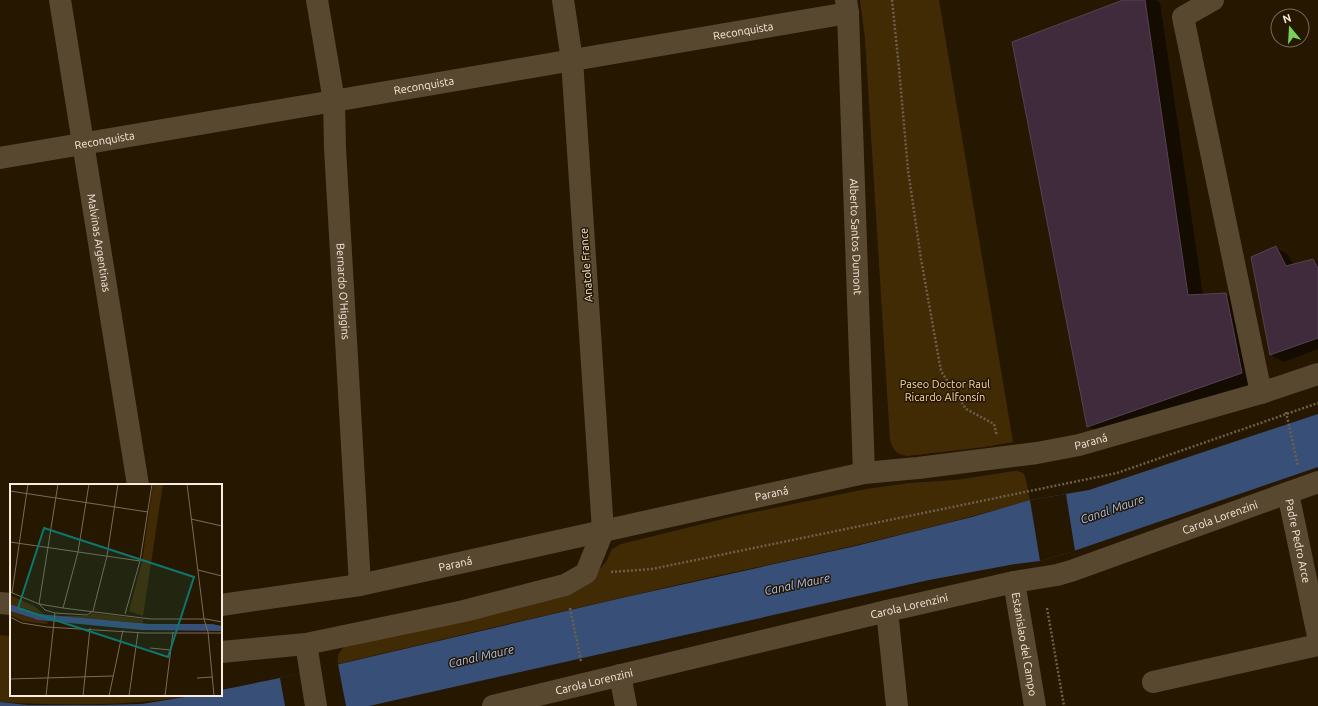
<svg xmlns="http://www.w3.org/2000/svg" width="1318" height="706" viewBox="0 0 1318 706" font-family="Ubuntu,sans-serif">
  <rect width="100%" height="100%" fill="#261701"/>
  <g fill="#412b05">
    <path d="M 860,0 L 939,0 L 1013,442 L 985,447 L 907,456 C 897,454 893,451 890,440 L 865,39 Z"/>
    <path d="M 1014,471 C 1019,471 1023,472 1025,476 L 1030,500 C 918,533 804,557 690,582 C 572,609 455,636 338,664 C 337,656 339,652 344,647 L 591,579 L 606,562 L 612,549 L 621,544 L 735,516 L 866,489 L 909,483 L 955,480 Z"/>
    <path d="M 0,635 L 11,636 L 11,695 L 197,695 C 132,706 65,706 0,702 Z"/>
  </g>
  <path fill="#384f78" d="M 1318,414 L 1318,467 L 1068,553 L 1040,561 L 1015,564 L 929,580 L 369,706 L 0,706 L 0,702 L 27,705 L 102,705 L 142,704 L 197,695 L 221,695 L 221,690 L 280,678 L 626,597 L 856,546 L 972,517 L 1030,500 L 1089,490 Z"/>
  <g fill="#261701">
    <path d="M 1066,494 L 1075,551 L 1040,561 L 1030,500 Z"/>
    <path d="M 338,664 L 346,706 L 285,706 L 280,678 Z"/>
  </g>
  <g fill="#0007">
    <path d="M 1126,0 L 1155,0 L 1160,3 L 1203,295 L 1226,294 L 1242,304 L 1258,382 L 1104,436 L 1088,426 Z"/>
    <path d="M 1276,247 L 1288,255 L 1294,265 L 1312,260 L 1318,264 L 1318,349 L 1284,362 L 1271,355 Z"/>
  </g>
  <g fill="#402b3d" stroke="#574154">
    <path d="M 1123,0 L 1145,0 L 1188,295 L 1226,293 L 1242,373 L 1087,427 L 1012,42 Z"/>
    <path d="M 1276,246 L 1286,266 L 1313,259 L 1318,268 L 1318,338 L 1270,355 L 1251,257 Z"/>
  </g>
  <g fill="none" stroke-linecap="round" stroke-linejoin="round">
    <g stroke="#6c5f4b" stroke-width="2.5" stroke-dasharray="2 2" stroke-linecap="butt">
      <path d="M 892,0 L 899,68 L 908,170 L 921,259 L 941,371 L 966,409 L 994,424 L 997,436"/>
      <path d="M 1286,412 L 1298,466"/>
      <path d="M 611,572 L 652,569 L 1117,473 L 1318,403"/>
      <path d="M 570,608 L 581,661"/>
      <path d="M 1047,608 L 1064,706"/>
    </g>
    <g stroke="#594830" stroke-width="22">
      <path id="s1" d="M 60,0 L 138,485"/>
      <path id="s2" d="M 317,0 L 334,101 L 335,148 L 360,585"/>
      <path id="s3" d="M 846,0 L 848,13 L 864,473"/>
      <path d="M 1213,0 L 1183,17 L 1261,393"/>
      <path id="s4" d="M 0,158 L 848,13"/>
      <path id="s5" d="M 1288,493 L 1318,636"/>
      <path id="s6" d="M 1014,582 L 1035,706"/>
      <path d="M 0,603 L 11,604"/>
      <path id="s7" d="M 221,605 L 360,585 L 864,473 L 918,468 L 1037,453 L 1079,445 L 1261,393 L 1318,374"/>
      <path d="M 887,611 L 897,706"/>
      <path d="M 306,644 L 316,706"/>
      <path d="M 221,652 L 306,644 L 464,611 L 565,585 L 586,573 L 603,531 L 572,60 L 563,0"/>
      <path d="M 620,675 L 626,706"/>
      <path d="M 1153,682 L 1318,645"/>
      <path id="s8" d="M 493,706 L 887,611 L 1014,582 L 1057,575 L 1071,571 L 1318,482"/>
    </g>
  </g>
  <g text-anchor="middle" dominant-baseline="central" stroke-width="3" stroke-linejoin="round" paint-order="stroke">
    <g font-size="11" fill="#f7ecde" stroke="#261701">
      <text stroke="none"><textPath href="#s4" startOffset="754">Reconquista</textPath></text>
      <text stroke="none"><textPath href="#s4" startOffset="430">Reconquista</textPath></text>
      <text stroke="none"><textPath href="#s4" startOffset="106">Reconquista</textPath></text>
      <text stroke="none"><textPath href="#s3" startOffset="237">Alberto Santos Dumont</textPath></text>
      <text stroke="none"><textPath href="#s1" startOffset="246">Malvinas Argentinas</textPath></text>
      <text transform="translate(586 265) rotate(-94)">Anatole France</text>
      <text stroke="none"><textPath href="#s2" startOffset="293">Bernardo O'Higgins</textPath></text>
      <text stroke="none"><textPath href="#s7" startOffset="886">Paraná</textPath></text>
      <text stroke="none"><textPath href="#s7" startOffset="562">Paraná</textPath></text>
      <text stroke="none"><textPath href="#s8" startOffset="752">Carola Lorenzini</textPath></text>
      <text stroke="none"><textPath href="#s5" startOffset="49">Padre Pedro Arce</textPath></text>
      <text stroke="none"><textPath href="#s7" startOffset="238">Paraná</textPath></text>
      <text stroke="none"><textPath href="#s8" startOffset="428">Carola Lorenzini</textPath></text>
      <text stroke="none"><textPath href="#s6" startOffset="63">Estanislao del Campo</textPath></text>
      <text stroke="none"><textPath href="#s8" startOffset="104">Carola Lorenzini</textPath></text>
    </g>
    <g font-size="11" fill="#f8dab1" stroke="#261701">
      <text x="945" y="384">Paseo Doctor Raul<tspan x="945" dy="13">Ricardo Alfonsín</tspan></text>
    </g>
    <g font-size="12" font-style="italic" fill="#a4c2f8" stroke="#261701">
      <text transform="translate(1112 509) rotate(-19)">Canal Maure</text>
      <text transform="translate(797 584) rotate(-12)">Canal Maure</text>
      <text transform="translate(481 656) rotate(-13)">Canal Maure</text>
    </g>
  </g>
  <g transform="translate(10 484)">
    <rect width="212" height="212" fill="#261701"/>
    <path d="M 143,0 L 153,0 L 133,132 L 119,127 L 132,78 ZM 0,111 L 24,122 L 35,131 L 0,120 ZM 0,127 L 20,134 L 39,138 L 36,140 L 13,137 L 0,131 ZM 83,129 L 133,135 L 133,139 L 48,132 L 78,132 Z" fill="#412b05"/>
    <path d="M 0,120 L 29,130 L 140,140 L 202,140 L 212,142 L 212,147 L 132,146 L 28,136 L 0,127 Z" fill="#384f78"/>
    <path fill="none" stroke="#7a6c59" stroke-width="1" d="M 177,0 L 194,135 L 198,148 L 204,212M 0,7 L 138,28M 181,35 L 212,42M 0,58 L 130,77M 188,86 L 212,92M 0,108 L 29,120 L 53,124 L 141,135 L 196,135 L 212,138M 2,109 L 18,0M 29,120 L 35,126 L 45,129 L 77,131 L 83,127 L 97,72 L 108,0M 29,120 L 48,0M 53,124 L 68,68 L 79,0M 115,130 L 130,77 L 142,0M 0,133 L 12,139 L 37,143 L 135,149 L 212,149M 140,164 L 161,166M 187,194 L 203,193M 0,195 L 103,192M 36,212 L 45,129M 73,212 L 80,144M 99,212 L 113,146M 119,212 L 128,148M 155,212 L 163,148"/>
    <path fill="#0f766e" fill-opacity="0.15" stroke="#0f766e" stroke-width="2" d="M 34,44 L 184,93 L 158,173 L 8,124 Z"/>
    <rect width="212" height="212" fill="none" stroke="#f7ecde" stroke-width="2"/>
  </g>
  <g transform="translate(1290 28) rotate(342)"><circle r="19" fill="#261701" stroke="#7a6c59"/>
  <path d="M0-3L7 15L0 10L-7 15Z" fill="#76d25a"/>
  <text y="-6" font-size="11" font-weight="bold" text-anchor="middle" fill="#f7ecde">N</text>
  </g>
</svg>
